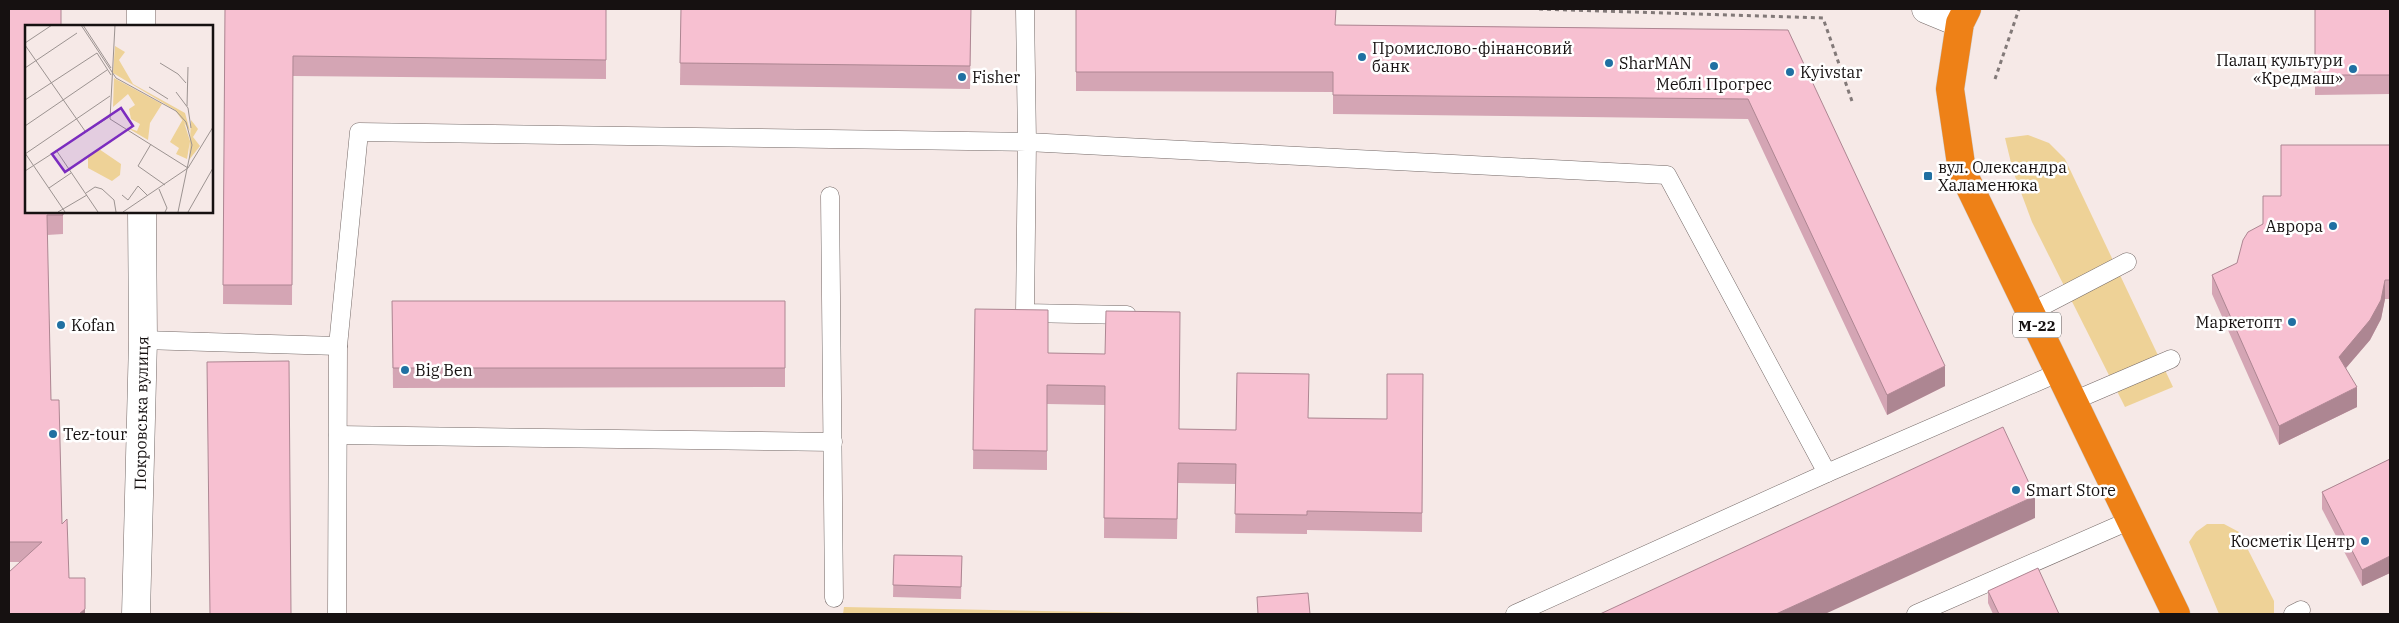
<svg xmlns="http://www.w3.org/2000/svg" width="2399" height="623" viewBox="0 0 2399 623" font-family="'IBM Plex Serif',serif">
  <rect width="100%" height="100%" fill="#f6e9e7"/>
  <g fill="#eed297">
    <path d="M 2028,135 L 2049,143 L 2065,159 L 2173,387 L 2125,407 L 2032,222 L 2013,171 L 2005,138 Z"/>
    <path d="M 2207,524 L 2224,524 L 2239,532 L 2274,601 L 2274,614 L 2219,614 L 2189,542 L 2196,532 Z"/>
    <path d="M 844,607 L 1199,614 L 843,614 Z"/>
  </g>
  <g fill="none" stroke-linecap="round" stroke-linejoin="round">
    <g stroke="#746967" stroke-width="19">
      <g id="lane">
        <path d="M 1025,9 L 1027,142 L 1667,175 L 1827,473 L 1515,614"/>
        <path d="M 830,196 L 834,598"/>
        <path d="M 2031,312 L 2127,262"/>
        <path d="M 143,340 L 338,346 L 359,132 L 1027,142 L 1025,313 L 1127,315"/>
        <path d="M 2073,401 L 2171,359"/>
        <path d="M 338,435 L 833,442"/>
        <path d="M 1827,473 L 2060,372"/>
        <path d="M 337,614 L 338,346"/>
        <path d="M 1916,614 L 2131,520"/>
        <path d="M 2293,614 L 2301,610"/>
      </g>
    </g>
    <g stroke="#746967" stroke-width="29">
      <g id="street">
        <path d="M 141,9 L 141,26"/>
        <path d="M 136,614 L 143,340 L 142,211"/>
      </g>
    </g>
    <g stroke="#746967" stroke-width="29">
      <path id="secondary" d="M 1926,9 L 1960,23"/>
    </g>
    <g stroke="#cccbcb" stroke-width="29">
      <path id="highway" d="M 1967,9 L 1960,23 L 1950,89 L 1962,171 L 2176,614"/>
    </g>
    <g stroke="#827978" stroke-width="3" stroke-dasharray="4 4" stroke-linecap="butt">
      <path d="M 1539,9 L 1823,18 L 1853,104"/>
      <path d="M 1995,79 L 2019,9"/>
    </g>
    <use href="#lane" stroke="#fff" stroke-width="18"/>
    <use href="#street" stroke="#fff" stroke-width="28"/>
    <use href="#secondary" stroke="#fff" stroke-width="28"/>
    <use href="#highway" stroke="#ee8117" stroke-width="28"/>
  </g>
  <g fill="#d4a5b4">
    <path d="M 9,9 L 63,211 L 63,234 L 47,235 L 51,400 L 62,524 L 69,578 L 85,578 L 85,614 L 9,614 L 20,562 L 9,562 Z"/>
    <path d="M 225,9 L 606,9 L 606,79 L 293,76 L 292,305 L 223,304 Z"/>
    <path d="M 681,9 L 971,9 L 970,89 L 680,85 Z"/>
    <path d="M 1076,9 L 1336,25 L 1788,30 L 1945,386 L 1887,415 L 1748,119 L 1333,114 L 1333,92 L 1076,91 Z"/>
    <path d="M 2315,9 L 2390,9 L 2390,94 L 2315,95 Z"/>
    <path d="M 2390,145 L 2390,299 L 2385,299 L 2381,319 L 2370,340 L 2346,368 L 2357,407 L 2279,445 L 2212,294 L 2212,275 L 2237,263 L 2281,196 Z"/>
    <path d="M 392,301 L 785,301 L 785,387 L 393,388 Z"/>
    <path d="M 975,309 L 1048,353 L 1105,354 L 1179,429 L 1236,430 L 1308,418 L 1387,419 L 1423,374 L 1422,532 L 1307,530 L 1307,534 L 1235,533 L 1236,484 L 1178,483 L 1177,539 L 1104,538 L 1105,405 L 1047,404 L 1047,470 L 973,469 Z"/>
    <path d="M 2390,459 L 2390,573 L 2362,586 L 2322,509 L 2322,492 Z"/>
    <path d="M 894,555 L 962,556 L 961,599 L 893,597 Z"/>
    <path d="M 1988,591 L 2059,614 L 1993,614 L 1988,603 Z"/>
  </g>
  <g fill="#ad8692">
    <path d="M 2385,280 L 2385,299 L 2381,319 L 2370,340 L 2339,376 L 2339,357 Z"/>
    <path d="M 1945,366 L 1945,386 L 1887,415 L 1887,395 Z"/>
    <path d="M 2357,387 L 2357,407 L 2279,445 L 2279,426 Z"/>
    <path d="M 2035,496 L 2035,518 L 1825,614 L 1776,614 Z"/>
    <path d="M 2390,556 L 2390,573 L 2362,586 L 2362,570 Z"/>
    <path d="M 85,609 L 85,614 L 79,614 Z"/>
  </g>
  <g fill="#f7c0d1" stroke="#ad8692">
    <path d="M 9,9 L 61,9 L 61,26 L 26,26 L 26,211 L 63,211 L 63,215 L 47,215 L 51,400 L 59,400 L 62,524 L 67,519 L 69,578 L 85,578 L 85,609 L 79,614 L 9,614 L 9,572 L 42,542 L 9,542 Z"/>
    <path d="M 225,9 L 606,9 L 606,60 L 293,56 L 292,285 L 223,285 Z"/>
    <path d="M 681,9 L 971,9 L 970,66 L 680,63 Z"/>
    <path d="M 1076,9 L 1336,9 L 1335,25 L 1788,30 L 1945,366 L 1887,395 L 1748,99 L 1333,95 L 1333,72 L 1076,72 Z"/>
    <rect x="2315" y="9" width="75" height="66"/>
    <path d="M 2281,145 L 2390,145 L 2390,280 L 2385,280 L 2381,300 L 2370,320 L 2339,357 L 2357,387 L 2279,426 L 2212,275 L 2237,263 L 2243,240 L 2248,232 L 2263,224 L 2263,196 L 2281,196 Z"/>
    <path d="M 392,301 L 785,301 L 785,368 L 393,368 Z"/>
    <path d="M 975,309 L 1048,310 L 1048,353 L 1105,354 L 1106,311 L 1180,312 L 1179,429 L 1236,430 L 1237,373 L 1309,374 L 1308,418 L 1387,419 L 1387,374 L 1423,374 L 1422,513 L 1307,511 L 1307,515 L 1235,514 L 1236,464 L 1178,463 L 1177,519 L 1104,518 L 1105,386 L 1047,385 L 1047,451 L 973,450 Z"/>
    <path d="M 289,361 L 291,614 L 210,614 L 207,362 Z"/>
    <path d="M 2003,427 L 2035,496 L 1776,614 L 1600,614 Z"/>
    <path d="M 2390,459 L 2390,556 L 2362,570 L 2322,492 Z"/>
    <path d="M 894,555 L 962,556 L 961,587 L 893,585 Z"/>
    <path d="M 2038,568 L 2059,614 L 1999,614 L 1988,591 Z"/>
    <path d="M 1308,593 L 1310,614 L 1258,614 L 1257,597 Z"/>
  </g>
  <g fill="#2070a2" stroke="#fff" stroke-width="2">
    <circle cx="1362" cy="57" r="5"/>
    <circle cx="1609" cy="63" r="5"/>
    <circle cx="1714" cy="66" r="5"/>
    <circle cx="2353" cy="69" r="5"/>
    <circle cx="1790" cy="72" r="5"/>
    <circle cx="962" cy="77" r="5"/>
    <rect x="1923" y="171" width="10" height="10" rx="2.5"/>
    <circle cx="2333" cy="226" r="5"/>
    <circle cx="2292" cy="322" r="5"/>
    <circle cx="61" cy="325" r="5"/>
    <circle cx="405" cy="370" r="5"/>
    <circle cx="53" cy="434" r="5"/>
    <circle cx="2016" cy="490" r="5"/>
    <circle cx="2365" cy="541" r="5"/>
  </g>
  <g text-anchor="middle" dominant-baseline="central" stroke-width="5" stroke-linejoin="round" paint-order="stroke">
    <rect fill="#fff" stroke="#5c5858" stroke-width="1" x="2013" y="312.5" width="48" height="25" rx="4"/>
    <g font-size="15" font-weight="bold" fill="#161111">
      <text x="2037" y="325">М-22</text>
    </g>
    <g font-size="16" fill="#161111" stroke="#fff" text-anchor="start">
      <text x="1372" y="48">Промислово-фінансовий<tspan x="1372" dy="18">банк</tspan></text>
      <text x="2343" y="60" text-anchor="end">Палац культури<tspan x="2343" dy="18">«Кредмаш»</tspan></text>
      <text x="1619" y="63">SharMAN</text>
      <text x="1800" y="72">Kyivstar</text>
      <text x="972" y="77">Fisher</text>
      <text x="1714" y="84" text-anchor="middle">Меблі Прогрес</text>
      <text x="1938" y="167">вул. Олександра<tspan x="1938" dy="18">Халаменюка</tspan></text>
      <text x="2323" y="226" text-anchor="end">Аврора</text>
      <text x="2282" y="322" text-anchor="end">Маркетопт</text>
      <text x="71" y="325">Kofan</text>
      <text x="415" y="370">Big Ben</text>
      <text x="63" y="434">Tez-tour</text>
      <text x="2026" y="490">Smart Store</text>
      <text x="2355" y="541" text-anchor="end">Косметік Центр</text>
    </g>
    <g font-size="16" fill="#161111" stroke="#fff">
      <text transform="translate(141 413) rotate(-89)">Покровська вулиця</text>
    </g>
  </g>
  <g transform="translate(25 25)">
    <rect width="188" height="188" fill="#f6e9e7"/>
    <path d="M 90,21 L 100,27 L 94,35 L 108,59 L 160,88 L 165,106 L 150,85 L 88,48 ZM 89,53 L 137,79 L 125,98 L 123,115 L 101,102 L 112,106 L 115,99 L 106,94 L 104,84 L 110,80 L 103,69 L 88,82 ZM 158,94 L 165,116 L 162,134 L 151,129 L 154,123 L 145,117 ZM 166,95 L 173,104 L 168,112 L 175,121 L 164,135 ZM 74,124 L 96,139 L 95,150 L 87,156 L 63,143 L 63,130 Z" fill="#eed297"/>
    <path fill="none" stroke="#9c9391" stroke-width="1" d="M 56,0 L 91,53 L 151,86 L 161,97 L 167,120 L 153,187M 58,0 L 86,43M 90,0 L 85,94 L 163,143 L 98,187M 0,18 L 27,0M 0,20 L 60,106M 135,38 L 153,49 L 161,58M 0,43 L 52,8M 124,62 L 143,74M 151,67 L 163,83 L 166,103M 0,75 L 72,28 L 86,50M 162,81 L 163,42M 0,101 L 82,45M 126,119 L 113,141 L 140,160M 31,125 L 73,187M 0,128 L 40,187M 0,129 L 85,71M 163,143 L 188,102M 0,146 L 84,92M 24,163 L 46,148M 134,164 L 142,183 L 140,187M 61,168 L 70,162 L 77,164 L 89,175 L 91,187M 97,170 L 103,175 L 113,161 L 123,171M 33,187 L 62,170M 163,187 L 188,143"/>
    <path fill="#7b2cbf" fill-opacity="0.15" stroke="#7b2cbf" stroke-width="2.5" d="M 96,83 L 108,101 L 40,147 L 27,129 Z"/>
    <rect width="188" height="188" fill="none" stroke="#161111" stroke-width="2.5"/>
  </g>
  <rect width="2399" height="623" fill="none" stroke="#161111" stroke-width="20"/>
</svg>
